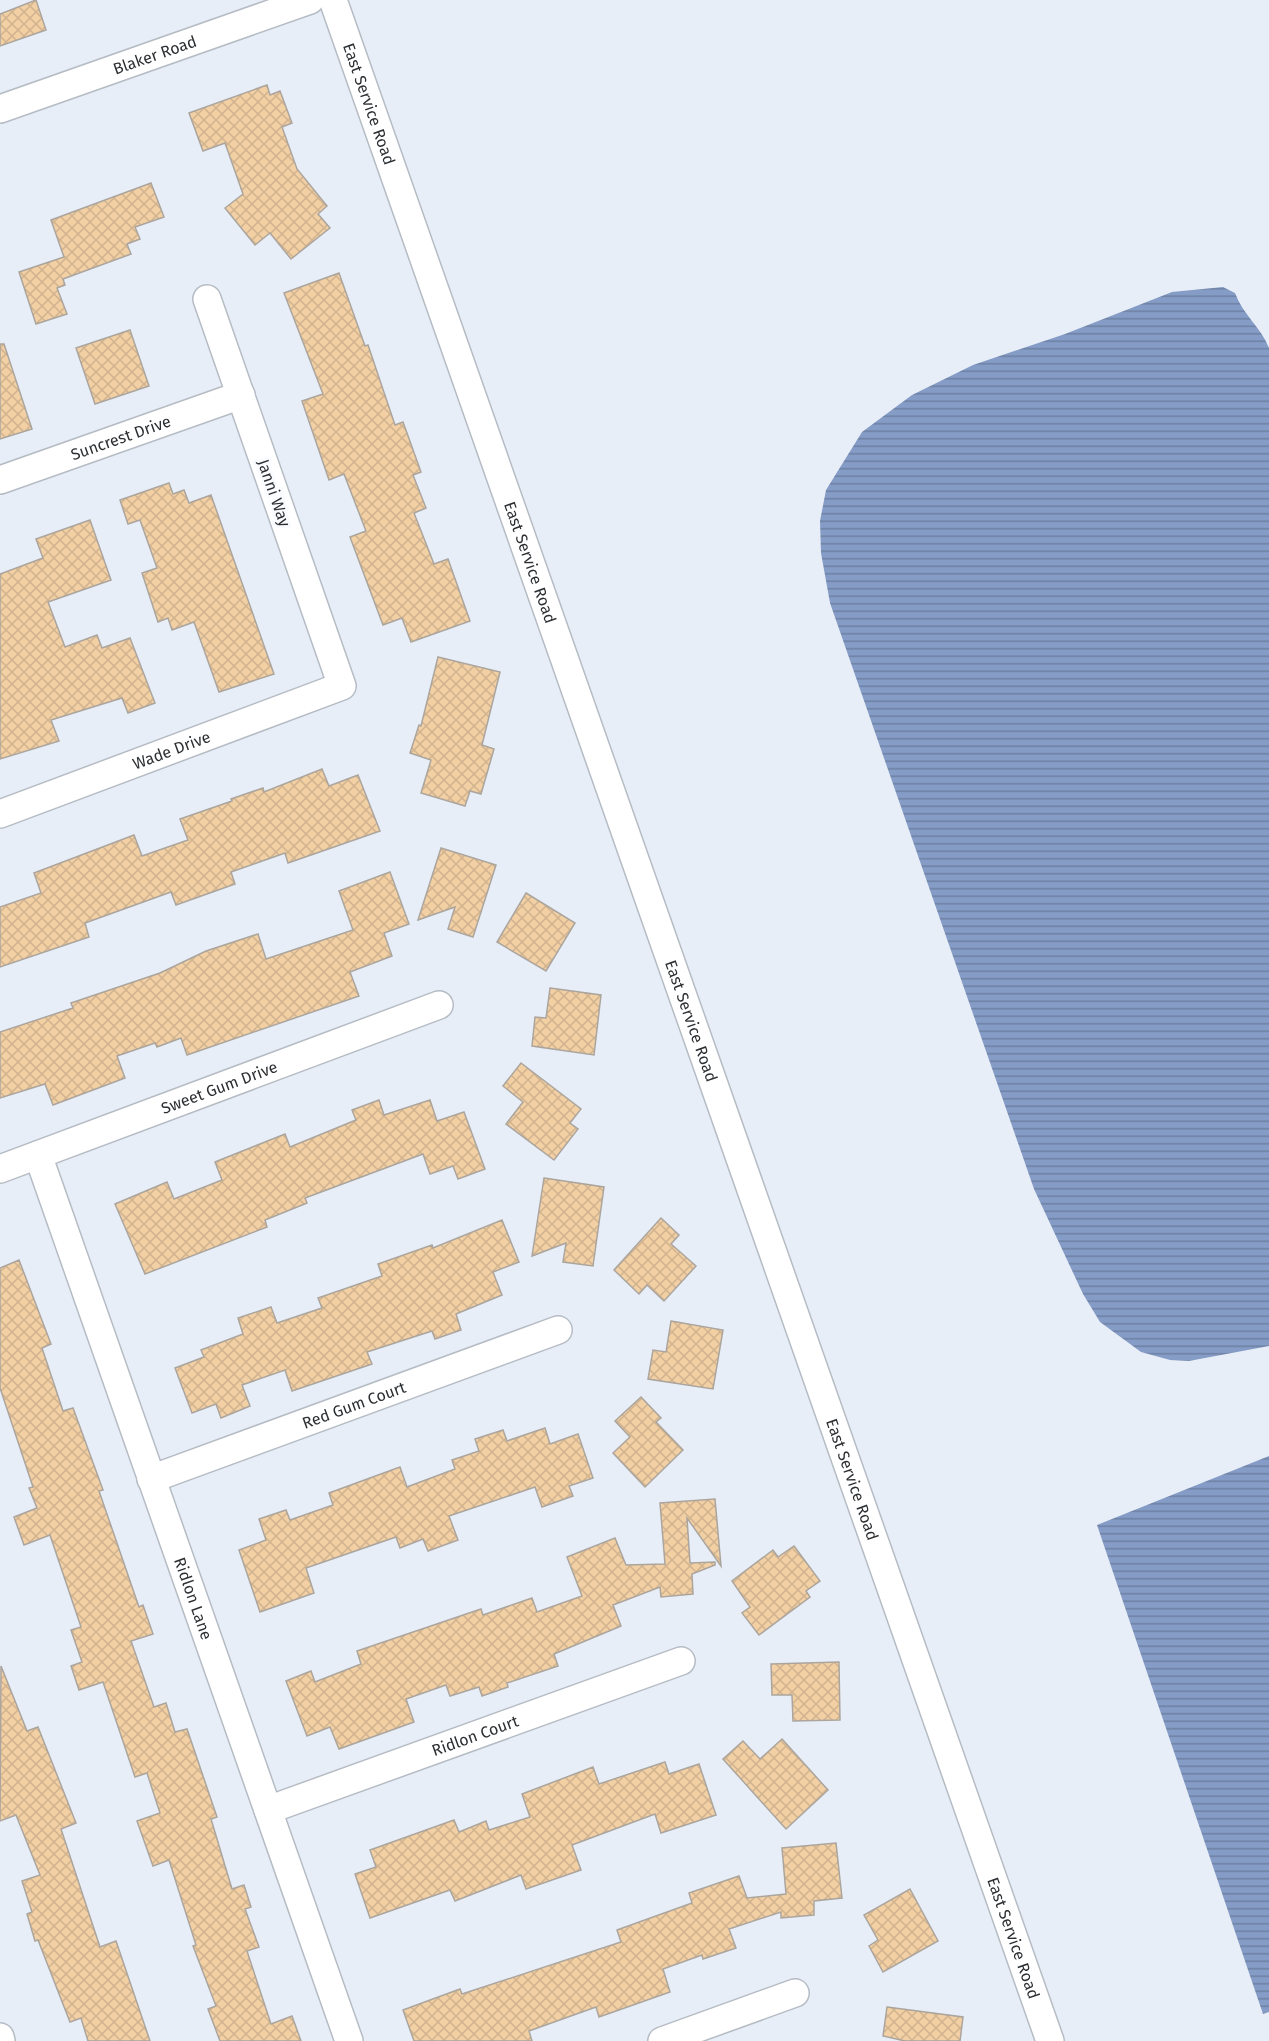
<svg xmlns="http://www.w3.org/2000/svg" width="1269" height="2041" viewBox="0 0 1269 2041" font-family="'Fira Sans',sans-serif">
  <defs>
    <pattern id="water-rules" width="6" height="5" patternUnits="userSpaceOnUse" patternTransform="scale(1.5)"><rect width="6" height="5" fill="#859cc7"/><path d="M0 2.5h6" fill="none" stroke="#6d80a2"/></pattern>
    <pattern id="building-cross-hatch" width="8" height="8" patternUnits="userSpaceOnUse" patternTransform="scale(1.5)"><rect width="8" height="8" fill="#f2d0a4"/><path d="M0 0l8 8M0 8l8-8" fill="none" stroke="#d0b38e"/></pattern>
  </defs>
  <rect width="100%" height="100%" fill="#e8eef7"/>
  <g fill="url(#water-rules)">
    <path d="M 1223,287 L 1235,293 C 1243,315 1261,327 1269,348 L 1269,1346 L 1189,1361 L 1170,1360 L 1141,1352 L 1100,1322 L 1083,1294 L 1034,1189 L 830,603 L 821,553 L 820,521 L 826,490 L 862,432 L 912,395 L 973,365 L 1065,334 L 1172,292 Z"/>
    <path d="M 1269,1456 L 1269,2012 L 1263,2014 L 1097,1525 Z"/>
  </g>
  <g fill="url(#building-cross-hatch)" stroke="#aba59e" stroke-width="1.5">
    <path d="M 36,0 L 46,30 L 0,46 L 0,14 Z"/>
    <path d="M 267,85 L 270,95 L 280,91 L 292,123 L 282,127 L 297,169 L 327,206 L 318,214 L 330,228 L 291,259 L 270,233 L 255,245 L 225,208 L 243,194 L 225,143 L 203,151 L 189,113 Z"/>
    <path d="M 151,183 L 164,217 L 135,227 L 140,239 L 127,244 L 131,254 L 63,279 L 65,285 L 57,288 L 67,314 L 36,324 L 19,272 L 64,257 L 51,220 Z"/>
    <path d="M 339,273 L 365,346 L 368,345 L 395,425 L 403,422 L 421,472 L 413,475 L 426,508 L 414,513 L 434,564 L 448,559 L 470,621 L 411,642 L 402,618 L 383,625 L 350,537 L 366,531 L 344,474 L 329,480 L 302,401 L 323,394 L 284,293 Z"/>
    <path d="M 130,330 L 149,386 L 95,404 L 76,348 Z"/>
    <path d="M 0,344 L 4,344 L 32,429 L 0,439 Z"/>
    <path d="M 169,483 L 173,494 L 184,490 L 189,503 L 211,495 L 274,674 L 219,692 L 194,622 L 172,630 L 168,618 L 158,622 L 142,573 L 157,568 L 140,520 L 128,524 L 120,500 Z"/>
    <path d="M 90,520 L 111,580 L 48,602 L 65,647 L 97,635 L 102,648 L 130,638 L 155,703 L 128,713 L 122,698 L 51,720 L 59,741 L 0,759 L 0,574 L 43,558 L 36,539 Z"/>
    <path d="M 438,657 L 500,672 L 482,745 L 494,749 L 481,794 L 470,791 L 465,806 L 421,793 L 431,760 L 410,753 L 419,725 L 421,726 Z"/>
    <path d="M 322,769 L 329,786 L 358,775 L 380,831 L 288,863 L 285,853 L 231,872 L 235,884 L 176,905 L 171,892 L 85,923 L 89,937 L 0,967 L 0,907 L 41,893 L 34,873 L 134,835 L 142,856 L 188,840 L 180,819 L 232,801 L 231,799 L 263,788 L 264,792 Z"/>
    <path d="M 441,848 L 496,865 L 473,937 L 448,929 L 455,907 L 418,920 Z"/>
    <path d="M 390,872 L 409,924 L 384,933 L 392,956 L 350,972 L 359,996 L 187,1055 L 181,1038 L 157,1047 L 155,1043 L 117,1056 L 125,1078 L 53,1105 L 45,1084 L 0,1098 L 0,1032 L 73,1008 L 71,1003 L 160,973 L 206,951 L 258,934 L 266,959 L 353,930 L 339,891 Z"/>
    <path d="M 526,893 L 575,923 L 546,971 L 497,942 Z"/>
    <path d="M 550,988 L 601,995 L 594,1055 L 532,1046 L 535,1017 L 546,1018 Z"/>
    <path d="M 521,1063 L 581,1109 L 570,1123 L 578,1129 L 554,1160 L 506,1124 L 523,1102 L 503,1086 Z"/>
    <path d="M 379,1100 L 384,1115 L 430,1100 L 437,1121 L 464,1112 L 485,1169 L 458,1179 L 453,1166 L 430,1174 L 423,1154 L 305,1198 L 307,1203 L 265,1220 L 267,1227 L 145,1274 L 115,1204 L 167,1182 L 174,1199 L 222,1180 L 215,1162 L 285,1134 L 290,1147 L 356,1120 L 352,1110 Z"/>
    <path d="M 544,1178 L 604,1187 L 593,1266 L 563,1262 L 566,1243 L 532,1256 Z"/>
    <path d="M 661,1218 L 679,1235 L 671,1244 L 696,1266 L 664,1301 L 647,1285 L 639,1294 L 614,1270 Z"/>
    <path d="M 502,1220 L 519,1262 L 493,1272 L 502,1295 L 456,1314 L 461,1330 L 435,1339 L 432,1331 L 367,1352 L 372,1364 L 292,1391 L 285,1370 L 242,1385 L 250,1406 L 221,1418 L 216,1404 L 192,1413 L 175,1368 L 204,1357 L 201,1350 L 243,1334 L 238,1318 L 271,1307 L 277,1323 L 322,1308 L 318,1298 L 382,1276 L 378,1264 L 432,1245 L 433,1248 Z"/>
    <path d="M 19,1260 L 51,1344 L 42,1348 L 63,1411 L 73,1408 L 103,1490 L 99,1491 L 139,1607 L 143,1605 L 153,1634 L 131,1641 L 154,1707 L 166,1703 L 175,1732 L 187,1729 L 217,1817 L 211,1819 L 232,1889 L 244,1885 L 251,1907 L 245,1909 L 259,1947 L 247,1951 L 271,2024 L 292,2016 L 301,2041 L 220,2041 L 208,2009 L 216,2006 L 193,1946 L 196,1945 L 169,1860 L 153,1866 L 137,1821 L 160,1813 L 147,1773 L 135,1777 L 103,1682 L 79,1690 L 71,1666 L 82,1662 L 71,1630 L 81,1627 L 50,1535 L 24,1545 L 14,1517 L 37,1508 L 29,1488 L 33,1487 L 0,1388 L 0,1268 Z"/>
    <path d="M 671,1321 L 723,1330 L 713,1389 L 648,1379 L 653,1350 L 666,1352 Z"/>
    <path d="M 641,1397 L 661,1418 L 656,1422 L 683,1450 L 645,1487 L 613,1453 L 630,1437 L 615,1421 Z"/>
    <path d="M 545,1428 L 550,1444 L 578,1434 L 593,1478 L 569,1486 L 573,1496 L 542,1507 L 535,1487 L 449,1516 L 458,1540 L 428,1551 L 423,1539 L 400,1548 L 396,1537 L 306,1568 L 314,1593 L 260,1612 L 239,1550 L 266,1540 L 259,1519 L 286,1510 L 290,1520 L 333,1505 L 329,1493 L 400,1467 L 407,1487 L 455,1469 L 452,1460 L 479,1451 L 475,1439 L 503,1430 L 507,1441 Z"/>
    <path d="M 715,1499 L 721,1566 L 687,1518 L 690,1563 L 715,1562 L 715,1565 L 692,1574 L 693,1594 L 661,1597 L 660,1587 L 613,1605 L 621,1626 L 554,1654 L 558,1666 L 507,1683 L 508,1687 L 482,1696 L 479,1687 L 450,1696 L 446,1685 L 406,1699 L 414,1722 L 339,1749 L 330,1727 L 307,1736 L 286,1681 L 311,1671 L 315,1682 L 361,1664 L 357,1651 L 481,1609 L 483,1615 L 532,1598 L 537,1612 L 582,1596 L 567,1557 L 615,1538 L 626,1565 L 665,1564 L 660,1503 Z"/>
    <path d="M 794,1546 L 820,1581 L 806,1591 L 810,1597 L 759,1635 L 742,1613 L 750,1607 L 732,1581 L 773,1550 L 778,1557 Z"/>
    <path d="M 839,1662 L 840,1720 L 793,1721 L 792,1695 L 772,1695 L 771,1664 Z"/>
    <path d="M 1,1666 L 27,1731 L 38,1727 L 76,1823 L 61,1829 L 100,1947 L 116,1941 L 150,2041 L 88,2041 L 81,2018 L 70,2022 L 38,1940 L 35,1941 L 27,1914 L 32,1912 L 22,1881 L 40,1875 L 16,1815 L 0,1821 Z"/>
    <path d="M 782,1739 L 828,1790 L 786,1829 L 723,1759 L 743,1741 L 760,1759 Z"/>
    <path d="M 665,1762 L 669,1774 L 699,1764 L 716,1815 L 661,1833 L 655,1814 L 572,1845 L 581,1870 L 526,1889 L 521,1875 L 455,1901 L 450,1890 L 370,1918 L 355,1874 L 376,1867 L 370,1850 L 454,1820 L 459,1832 L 486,1821 L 489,1830 L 530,1817 L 522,1794 L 593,1767 L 599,1784 Z"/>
    <path d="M 836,1843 L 842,1898 L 814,1901 L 814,1915 L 781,1918 L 781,1912 L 729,1929 L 736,1948 L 703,1959 L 702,1955 L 663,1969 L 670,1992 L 599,2017 L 596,2007 L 529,2031 L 532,2041 L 414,2041 L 403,2010 L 460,1989 L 462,1994 L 621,1942 L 617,1930 L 692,1903 L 689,1893 L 739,1876 L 747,1898 L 786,1894 L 782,1848 Z"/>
    <path d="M 910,1889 L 938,1941 L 883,1972 L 869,1946 L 878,1940 L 864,1915 Z"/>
    <path d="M 887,2007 L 963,2017 L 960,2041 L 905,2041 L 883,2036 Z"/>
  </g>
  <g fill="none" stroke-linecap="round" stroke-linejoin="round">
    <g stroke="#b6bcc4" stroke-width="30">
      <g id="minor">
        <path id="s1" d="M 333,0 L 1050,2041"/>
        <path id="s2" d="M 0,109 L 310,0"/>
        <path id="s3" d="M 0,480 L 241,395"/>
        <path id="s4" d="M 0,814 L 342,686 L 207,299"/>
        <path id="s5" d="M 38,1155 L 349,2041"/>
        <path id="s6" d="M 0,1169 L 439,1005"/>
        <path id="s7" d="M 151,1479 L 558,1330"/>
        <path id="s8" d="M 268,1810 L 681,1661"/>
        <path d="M 0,2037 L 1,2041"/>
        <path d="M 662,2041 L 795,1993"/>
      </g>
    </g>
    <use href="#minor" stroke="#fff" stroke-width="27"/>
  </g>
  <g text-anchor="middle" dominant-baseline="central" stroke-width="6" stroke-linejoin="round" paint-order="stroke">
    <g font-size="16" fill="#2c2f32" stroke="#f9fbfe">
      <text stroke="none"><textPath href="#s2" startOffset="164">Blaker Road</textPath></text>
      <text stroke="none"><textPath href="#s1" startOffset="110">East Service Road</textPath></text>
      <text stroke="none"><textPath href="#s3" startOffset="128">Suncrest Drive</textPath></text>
      <text transform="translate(274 493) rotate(71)">Janni Way</text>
      <text stroke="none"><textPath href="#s1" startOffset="596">East Service Road</textPath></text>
      <text stroke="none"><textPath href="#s4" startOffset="183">Wade Drive</textPath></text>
      <text stroke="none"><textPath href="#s1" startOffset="1082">East Service Road</textPath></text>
      <text stroke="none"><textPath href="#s6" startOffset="234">Sweet Gum Drive</textPath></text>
      <text stroke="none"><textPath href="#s7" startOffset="216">Red Gum Court</textPath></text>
      <text stroke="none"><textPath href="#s1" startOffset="1568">East Service Road</textPath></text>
      <text stroke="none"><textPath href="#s5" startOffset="470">Ridlon Lane</textPath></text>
      <text stroke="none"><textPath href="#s8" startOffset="220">Ridlon Court</textPath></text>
      <text stroke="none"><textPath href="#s1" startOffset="2054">East Service Road</textPath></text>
    </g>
  </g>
</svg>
